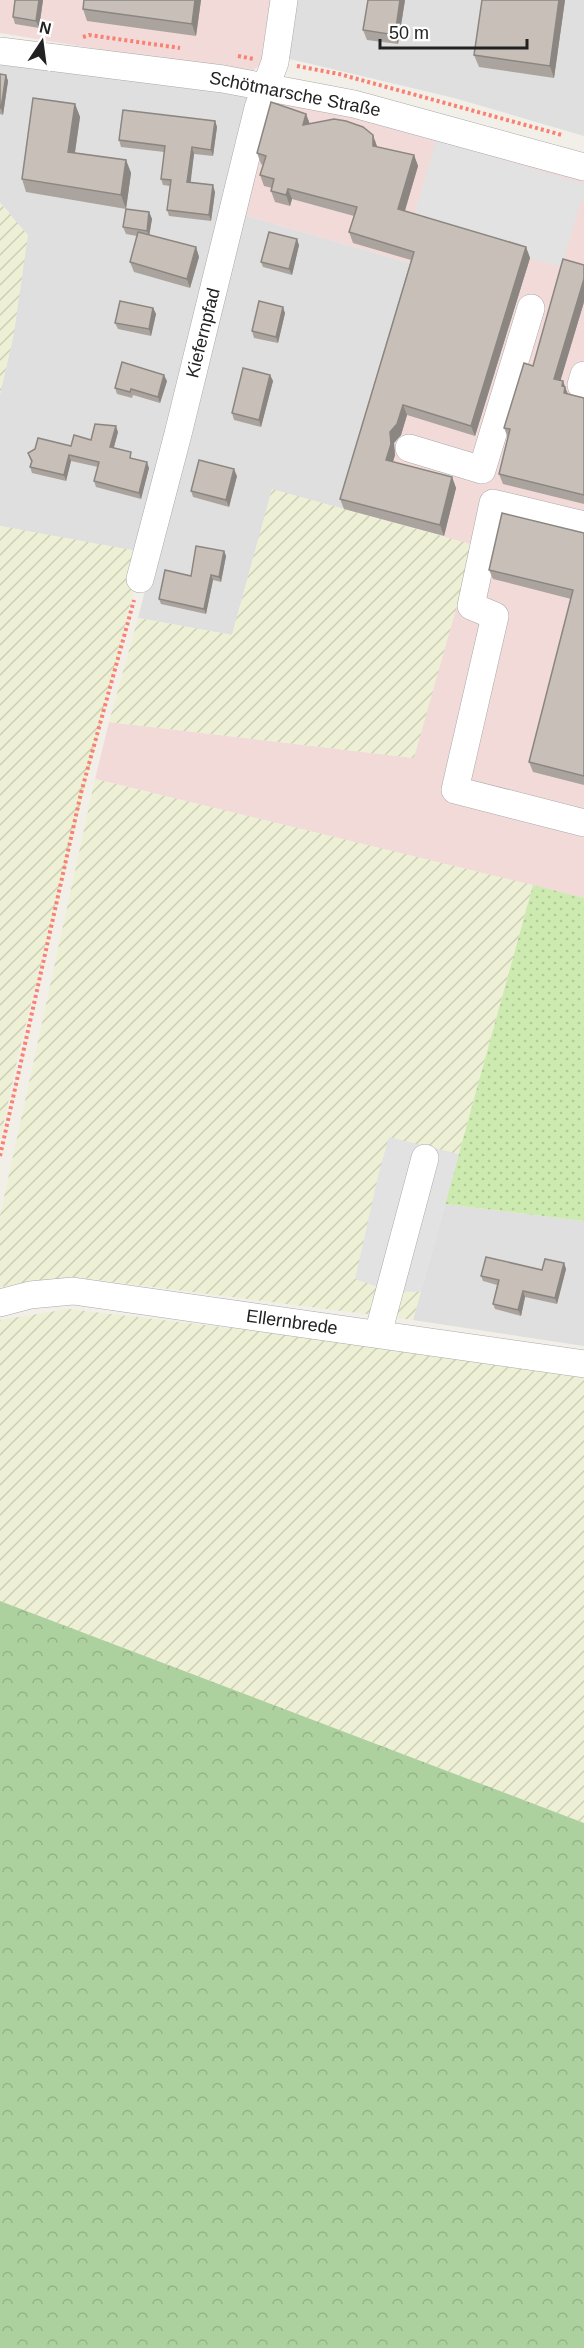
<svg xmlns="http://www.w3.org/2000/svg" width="584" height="2348" viewBox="0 0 584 2348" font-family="Helvetica,sans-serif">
  <defs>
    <pattern id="farmland-furrows" width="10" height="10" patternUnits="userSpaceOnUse" patternTransform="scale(1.5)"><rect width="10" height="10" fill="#eef0d5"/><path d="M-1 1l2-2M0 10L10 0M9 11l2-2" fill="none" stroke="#ccceb7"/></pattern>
    <pattern id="grass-dots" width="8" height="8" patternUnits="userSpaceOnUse" patternTransform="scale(1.5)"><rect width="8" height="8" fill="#cdebb0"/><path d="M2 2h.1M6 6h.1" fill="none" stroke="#b0c997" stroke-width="1.8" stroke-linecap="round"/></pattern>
    <pattern id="forest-crowns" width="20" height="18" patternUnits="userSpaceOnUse" patternTransform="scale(1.5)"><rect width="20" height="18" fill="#add19e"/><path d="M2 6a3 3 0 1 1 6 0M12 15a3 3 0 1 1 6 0" fill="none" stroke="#95b388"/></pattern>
  </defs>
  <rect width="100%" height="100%" fill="#f2efe9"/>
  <g fill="#e0dfdf">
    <path d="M 296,0 L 584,0 L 584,136 L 454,98 L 286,58 Z"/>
    <path d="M 0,64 L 254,97 L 240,214 L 417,265 L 344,509 L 272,490 L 232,635 L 138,618 L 154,555 L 0,526 L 0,394 L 14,333 L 9,212 L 0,203 Z"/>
    <path d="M 445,1204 L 584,1221 L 584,1346 L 413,1320 Z"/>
  </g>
  <g fill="#f2dad9">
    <path d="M 0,0 L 276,0 L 261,64 L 249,74 L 0,33 Z"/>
    <path d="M 269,97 L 448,138 L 584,177 L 584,898 L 95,779 L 109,722 L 414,758 L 444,536 L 344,509 L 417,265 L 240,214 Z"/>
  </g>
  <g fill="url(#farmland-furrows)">
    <path d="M 0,203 L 28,235 L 14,333 L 0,394 Z"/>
    <path d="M 272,489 L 474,545 L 414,758 L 109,722 L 138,618 L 232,635 Z"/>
    <path d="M 0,526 L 143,552 L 19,1052 L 0,1140 Z"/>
    <path d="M 95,779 L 533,885 L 413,1320 L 74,1277 L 0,1287 L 0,1216 Z"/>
    <path d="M 68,1309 L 272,1333 L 584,1378 L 584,1823 L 0,1601 L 0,1320 Z"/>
  </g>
  <path fill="url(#grass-dots)" d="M 533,885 L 584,898 L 584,1221 L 445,1204 Z"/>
  <path fill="url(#forest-crowns)" d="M 0,1601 L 584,1823 L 584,2348 L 0,2348 Z"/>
  <g fill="#e2e2e2">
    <path d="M 436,140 L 584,184 L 584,202 L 581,201 L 561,267 L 412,223 Z"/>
    <path d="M 389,1137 L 459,1154 L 421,1292 L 389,1291 L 355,1279 L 379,1172 Z"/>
  </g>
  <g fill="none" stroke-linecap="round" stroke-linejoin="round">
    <g stroke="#a9a9a9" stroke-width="28">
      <g id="minor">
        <path d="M 0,51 L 223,79 L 354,104 L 584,167"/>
        <path d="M 581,385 L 584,375"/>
        <path d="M 409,448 L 482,470 L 531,308"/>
        <path d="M 584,525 L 493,503 L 471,606 L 495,616 L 455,790 L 584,823"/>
        <path d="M 140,579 L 178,434 L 258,108 L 275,62 L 284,0"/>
        <path d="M 0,1303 L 30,1295 L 73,1291 L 584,1364"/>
        <path d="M 378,1334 L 425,1158"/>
      </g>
    </g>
    <g stroke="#fa8072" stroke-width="4" stroke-dasharray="3 3" stroke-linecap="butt">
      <path d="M 83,37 L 89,35 L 180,48"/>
      <path d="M 238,56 L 254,59"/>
      <path d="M 297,66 L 339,74 L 562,135"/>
      <path d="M 0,1156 L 81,793 L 134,600"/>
    </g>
    <use href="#minor" stroke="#fff" stroke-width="27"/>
  </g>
  <g fill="#aba49e">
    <path d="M 15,0 L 43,0 L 39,28 L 15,24 L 13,17 Z"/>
    <path d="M 201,0 L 196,36 L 87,21 L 83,9 Z"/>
    <path d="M 368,0 L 405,0 L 398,44 L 367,40 L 363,30 Z"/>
    <path d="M 482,0 L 565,0 L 554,78 L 479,67 L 474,55 Z"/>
    <path d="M 0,74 L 6,75 L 8,81 L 3,115 L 0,114 Z"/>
    <path d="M 75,104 L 80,117 L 75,153 L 126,160 L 131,173 L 126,209 L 26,192 L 22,179 Z"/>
    <path d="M 306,114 L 310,124 L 377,146 L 377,147 L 414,155 L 418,166 L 405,211 L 526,247 L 530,258 L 475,436 L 407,415 L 401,435 L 394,443 L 395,455 L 393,462 L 452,477 L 456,488 L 444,536 L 344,509 L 340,499 L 411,260 L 353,243 L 349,232 L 354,216 L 292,199 L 290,206 L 275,202 L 271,191 L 272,188 L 264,186 L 260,175 L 263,165 L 261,164 L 257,153 Z"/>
    <path d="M 215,121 L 217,127 L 213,156 L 194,154 L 190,182 L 215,192 L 211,221 L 169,216 L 167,210 L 170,186 L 163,185 L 161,179 L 164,152 L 121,147 L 119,140 Z"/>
    <path d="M 149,212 L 152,219 L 149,235 L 196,247 L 199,257 L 190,288 L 134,272 L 130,262 L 137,236 L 126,234 L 123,227 Z"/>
    <path d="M 299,245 L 292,275 L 263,267 L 261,262 Z"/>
    <path d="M 584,302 L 560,381 L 568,394 L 584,398 L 584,504 L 503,484 L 499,474 L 508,438 L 504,428 L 533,366 Z"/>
    <path d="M 153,308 L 156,314 L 151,336 L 118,329 L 115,323 Z"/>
    <path d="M 285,313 L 278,343 L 254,338 L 252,331 Z"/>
    <path d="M 270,375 L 273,381 L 261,427 L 234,420 L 232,413 Z"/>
    <path d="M 167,381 L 160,403 L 133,395 L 132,398 L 117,394 L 115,388 Z"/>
    <path d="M 118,432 L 114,448 L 149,468 L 141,499 L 96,487 L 94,481 L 98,467 L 71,461 L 66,481 L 32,473 L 30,467 L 31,462 L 28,453 L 71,446 L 91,440 Z"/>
    <path d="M 237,476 L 229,507 L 193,497 L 191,491 Z"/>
    <path d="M 584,533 L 584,785 L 533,772 L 529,762 L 571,599 L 493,579 L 489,570 Z"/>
    <path d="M 224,551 L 226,556 L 221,582 L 213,580 L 206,614 L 161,604 L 159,599 Z"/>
    <path d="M 564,1263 L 566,1269 L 557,1304 L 525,1297 L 521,1316 L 495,1309 L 493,1304 L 497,1285 L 483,1281 L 481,1276 L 542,1270 Z"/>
  </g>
  <g fill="#8b8681">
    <path d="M 39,0 L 43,0 L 39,28 L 36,21 Z"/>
    <path d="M 195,0 L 201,0 L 196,36 L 192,24 Z"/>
    <path d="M 400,0 L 405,0 L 398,44 L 395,35 Z"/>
    <path d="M 559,0 L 565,0 L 554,78 L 550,66 Z"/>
    <path d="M 6,75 L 8,81 L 3,115 L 1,108 Z"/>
    <path d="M 75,104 L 80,117 L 73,165 L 68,152 Z"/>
    <path d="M 306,114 L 310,125 L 303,125 Z"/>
    <path d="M 215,121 L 217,127 L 213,156 L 211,150 Z"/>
    <path d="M 373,135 L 377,146 L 377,156 L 373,146 Z"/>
    <path d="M 192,147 L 194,154 L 190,188 L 187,182 Z"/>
    <path d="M 414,155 L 418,166 L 402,220 L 398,209 Z"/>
    <path d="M 126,160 L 131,173 L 126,209 L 121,195 Z"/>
    <path d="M 213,185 L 215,192 L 211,221 L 209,215 Z"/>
    <path d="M 288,189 L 292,199 L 290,206 L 286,195 Z"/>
    <path d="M 149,212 L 152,219 L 149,237 L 147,231 Z"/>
    <path d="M 297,239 L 299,245 L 292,275 L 289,269 Z"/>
    <path d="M 196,247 L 199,257 L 190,288 L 187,279 Z"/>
    <path d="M 526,247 L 530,258 L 475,436 L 471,426 Z"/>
    <path d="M 584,279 L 584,302 L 558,389 L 554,379 Z"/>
    <path d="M 283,307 L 285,313 L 278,343 L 276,337 Z"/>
    <path d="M 153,308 L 156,314 L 151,336 L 149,329 Z"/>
    <path d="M 164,375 L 167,381 L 160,403 L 158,397 Z"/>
    <path d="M 270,375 L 273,381 L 261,427 L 259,420 Z"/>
    <path d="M 563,381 L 569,397 L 568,403 L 562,386 Z"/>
    <path d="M 403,405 L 407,415 L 401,435 L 394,443 L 395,455 L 390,471 L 386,460 L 390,432 Z"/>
    <path d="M 116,426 L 118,432 L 112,453 L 110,447 Z"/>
    <path d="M 69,455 L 71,461 L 66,481 L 64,475 Z"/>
    <path d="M 147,462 L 149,468 L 141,499 L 139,493 Z"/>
    <path d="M 234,469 L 237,476 L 229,507 L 226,500 Z"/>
    <path d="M 452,477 L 456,488 L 444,536 L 440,525 Z"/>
    <path d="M 224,551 L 226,556 L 221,582 L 219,577 Z"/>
    <path d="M 211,575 L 213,580 L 206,614 L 204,609 Z"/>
    <path d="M 564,1263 L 566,1269 L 557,1304 L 555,1298 Z"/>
    <path d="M 523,1291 L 525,1297 L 521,1316 L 518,1310 Z"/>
  </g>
  <g fill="#c7bfb8" stroke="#8b8681" stroke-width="1.5">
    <path d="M 15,0 L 39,0 L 36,21 L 13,17 Z"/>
    <path d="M 84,0 L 195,0 L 192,24 L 83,9 Z"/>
    <path d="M 368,0 L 400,0 L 395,35 L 363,30 Z"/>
    <path d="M 482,0 L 559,0 L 550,66 L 474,55 Z"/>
    <path d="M 0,74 L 6,75 L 1,108 L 0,108 Z"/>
    <path d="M 33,98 L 75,104 L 68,152 L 126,160 L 121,195 L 22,179 Z"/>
    <path d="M 271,102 L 306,114 L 303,125 L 334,119 L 346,121 L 363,127 L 373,135 L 373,146 L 414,155 L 398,209 L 526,247 L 471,426 L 403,405 L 397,424 L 390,432 L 391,444 L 386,460 L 452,477 L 440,525 L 340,499 L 414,252 L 349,232 L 357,207 L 288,189 L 286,195 L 271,191 L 274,179 L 260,175 L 266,156 L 257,153 Z"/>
    <path d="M 123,110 L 215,121 L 211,150 L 192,147 L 187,182 L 213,185 L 209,215 L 167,210 L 171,180 L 161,179 L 165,146 L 119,140 Z"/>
    <path d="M 126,209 L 149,212 L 147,231 L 123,227 Z"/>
    <path d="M 138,232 L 196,247 L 187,279 L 130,262 Z"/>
    <path d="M 269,232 L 297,239 L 289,269 L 261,262 Z"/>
    <path d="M 563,259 L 584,265 L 584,279 L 554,379 L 563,381 L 562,386 L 565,387 L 564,393 L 584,398 L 584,495 L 499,474 L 510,429 L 504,428 L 524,363 L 533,366 Z"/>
    <path d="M 120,301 L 153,308 L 149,329 L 115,323 Z"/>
    <path d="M 259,301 L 283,307 L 276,337 L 252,331 Z"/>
    <path d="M 122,362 L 164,375 L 158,397 L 131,389 L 130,392 L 115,388 Z"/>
    <path d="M 243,368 L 270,375 L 259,420 L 232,413 Z"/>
    <path d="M 95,424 L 116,426 L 110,447 L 131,452 L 130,458 L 147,462 L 139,493 L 94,481 L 99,462 L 69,455 L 64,475 L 30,467 L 32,461 L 28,453 L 35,449 L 38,438 L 71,446 L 74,435 L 91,440 Z"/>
    <path d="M 199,460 L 234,469 L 226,500 L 191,491 Z"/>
    <path d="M 502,513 L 584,533 L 584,776 L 529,762 L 573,590 L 489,570 Z"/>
    <path d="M 196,546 L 224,551 L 219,577 L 211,575 L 204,609 L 159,599 L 165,570 L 191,576 Z"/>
    <path d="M 486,1257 L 542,1270 L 545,1259 L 564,1263 L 555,1298 L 523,1291 L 518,1310 L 493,1304 L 499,1280 L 481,1276 Z"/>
  </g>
  <g text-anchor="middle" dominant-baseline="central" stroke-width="6" stroke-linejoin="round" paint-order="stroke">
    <g font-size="18" fill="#222" stroke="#fff">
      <text transform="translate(295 94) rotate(11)">Schötmarsche Straße</text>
      <text transform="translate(203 333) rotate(-76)">Kiefernpfad</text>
      <text transform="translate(292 1322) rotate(8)">Ellernbrede</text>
    </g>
  </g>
  <g transform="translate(42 42) rotate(13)" stroke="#ffffff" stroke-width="4.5" paint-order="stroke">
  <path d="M0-4.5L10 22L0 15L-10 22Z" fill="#222222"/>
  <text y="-9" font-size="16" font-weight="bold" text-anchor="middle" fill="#222222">N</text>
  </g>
  <path d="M380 39v9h147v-9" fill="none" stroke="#222222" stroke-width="3"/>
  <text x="389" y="39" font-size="18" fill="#222222" stroke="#ffffff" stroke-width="4.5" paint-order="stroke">50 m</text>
</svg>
